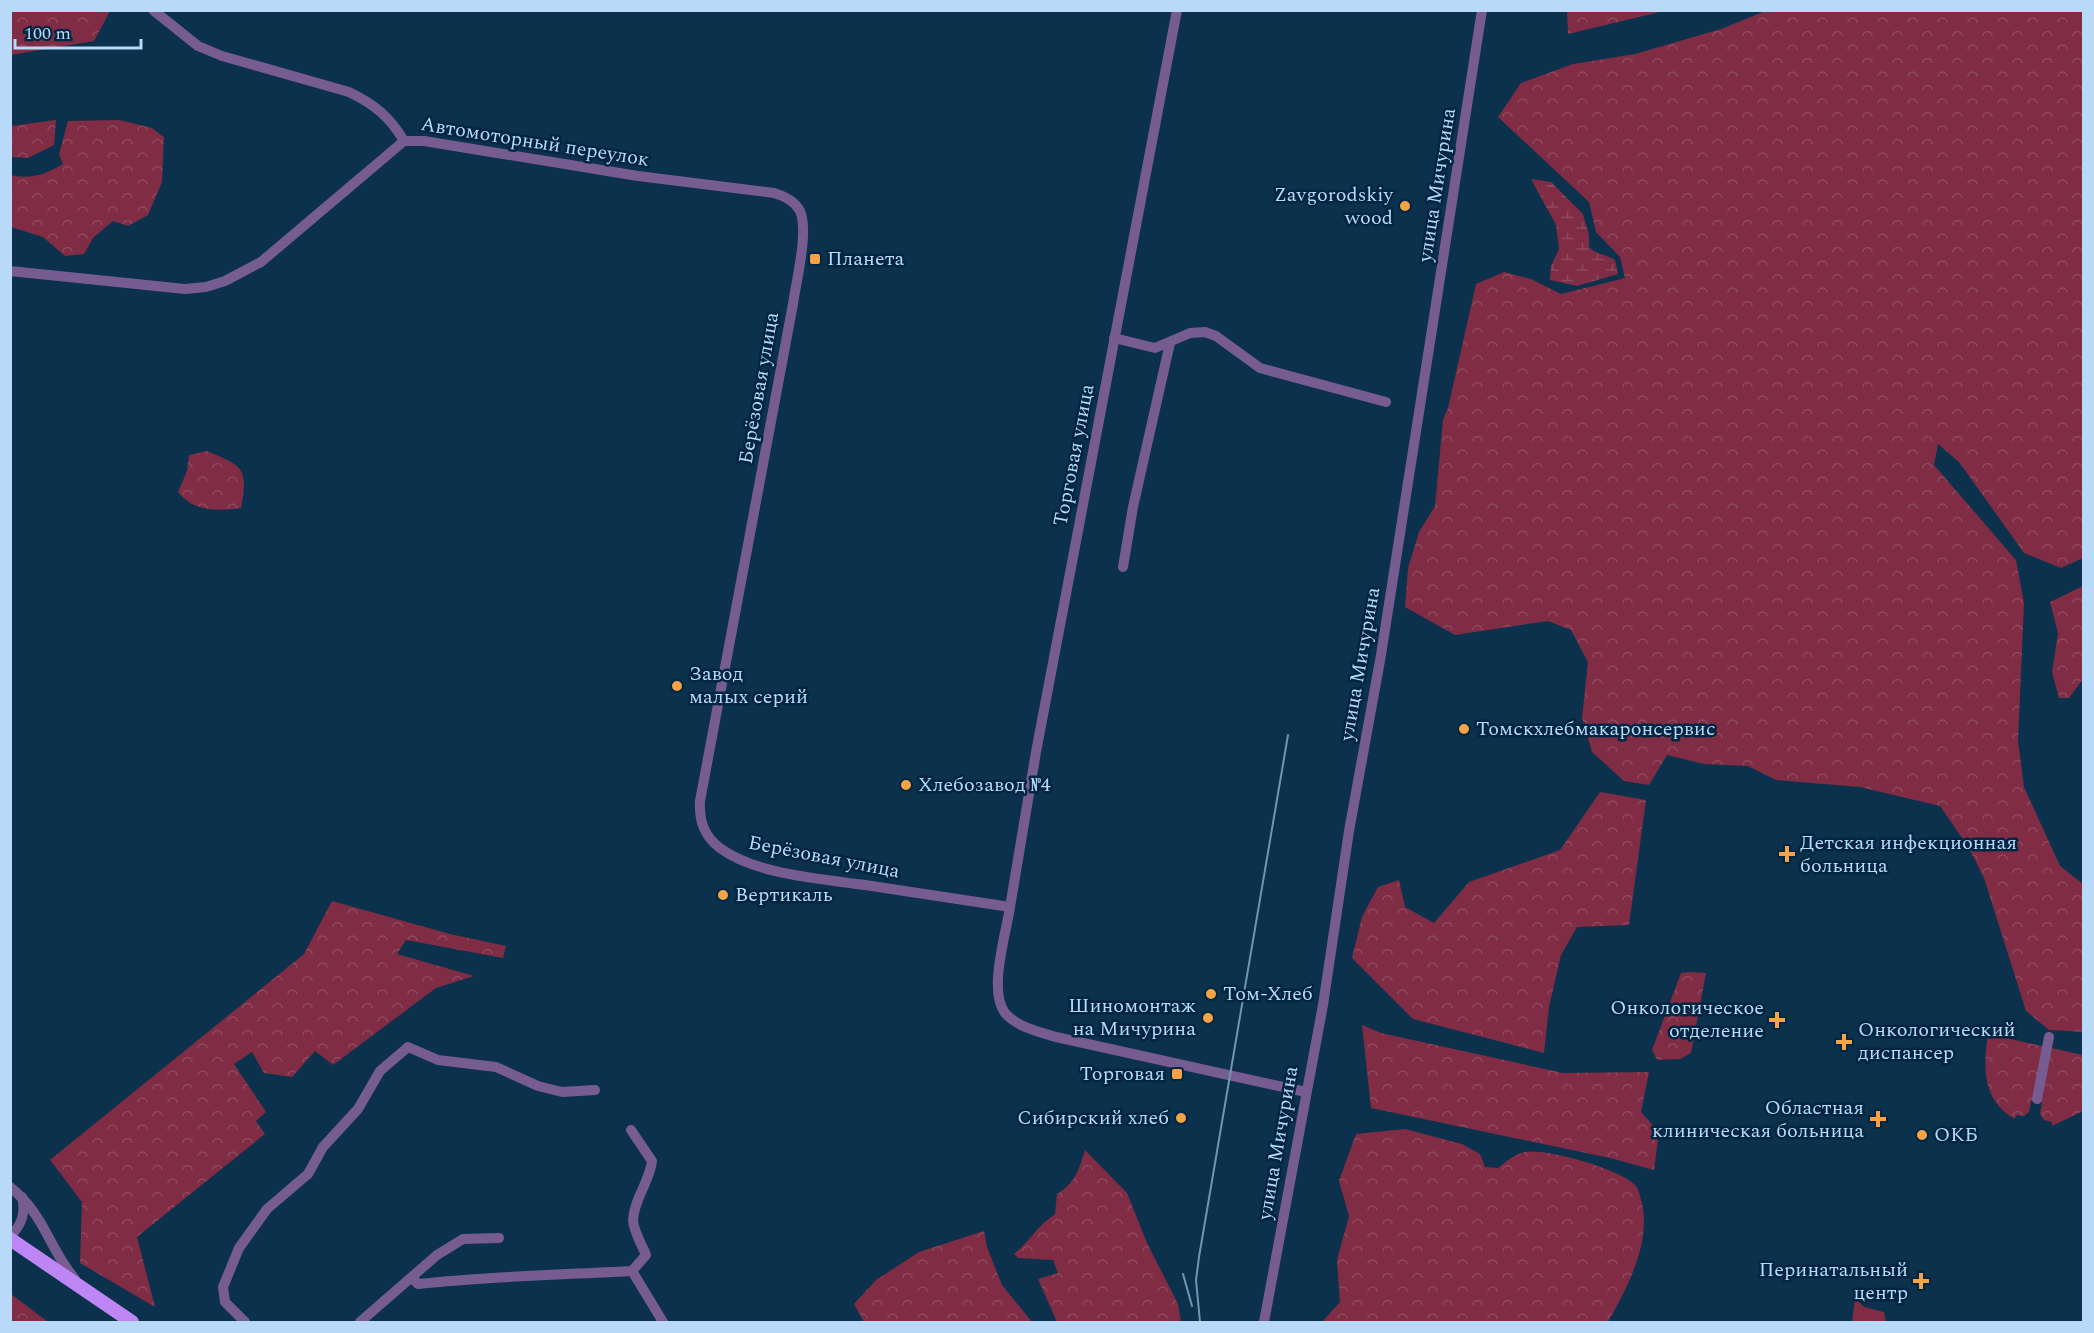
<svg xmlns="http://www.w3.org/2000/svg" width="2094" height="1333" viewBox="0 0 2094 1333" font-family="Spectral,serif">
  <defs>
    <pattern id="forest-crowns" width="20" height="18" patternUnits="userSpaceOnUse" patternTransform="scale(1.5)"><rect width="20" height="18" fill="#7f2c44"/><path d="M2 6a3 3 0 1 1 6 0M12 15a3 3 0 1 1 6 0" fill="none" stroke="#8f4a60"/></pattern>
    <pattern id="wetland-marsh" width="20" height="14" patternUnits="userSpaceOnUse" patternTransform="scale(1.5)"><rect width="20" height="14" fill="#7f2c44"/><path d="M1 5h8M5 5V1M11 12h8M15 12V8" fill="none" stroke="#8f4a60"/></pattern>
  </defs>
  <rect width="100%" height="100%" fill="#0c314d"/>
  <path fill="#7f2c44" d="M 1855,1298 L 1864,1307 L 1884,1312 L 1886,1322 L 1852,1322 Z"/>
  <g fill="url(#forest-crowns)">
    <path d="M 11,10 L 110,10 L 110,11 L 94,41 L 11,55 Z"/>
    <path d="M 1768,10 L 2083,11 L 2083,558 L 2061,568 L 2024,553 L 1959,462 L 1938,444 L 1934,465 L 2016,560 L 2024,603 L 2018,741 L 2024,787 L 2060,866 L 2083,884 L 2083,1032 L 2049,1030 L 2026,1011 L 1984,878 L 1969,848 L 1940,806 L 1860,787 L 1776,780 L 1748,766 L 1704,764 L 1667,755 L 1649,785 L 1624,781 L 1592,752 L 1582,718 L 1588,662 L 1571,630 L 1548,621 L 1455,635 L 1405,607 L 1408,568 L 1419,532 L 1435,506 L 1443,420 L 1448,408 L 1476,284 L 1504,272 L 1531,279 L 1561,294 L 1625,278 L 1620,257 L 1596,232 L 1589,202 L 1498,117 L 1521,83 L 1573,64 L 1635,54 L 1721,29 Z"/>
    <path d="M 1567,11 L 1567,10 L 1664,11 L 1568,34 Z"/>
    <path d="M 56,120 L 54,145 L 28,158 L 11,157 L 11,126 Z"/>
    <path d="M 119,120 L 152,128 L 164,137 L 162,182 L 148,215 L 128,226 L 113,221 L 93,238 L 84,254 L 65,256 L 43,237 L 11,227 L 11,175 C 31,180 46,174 63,164 L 59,154 L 68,121 Z"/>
    <path d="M 207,451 C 242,466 249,467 241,508 C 218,511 193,512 178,492 L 187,471 L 189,455 Z"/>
    <path d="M 2083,586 L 2083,679 L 2069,698 L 2059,698 L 2052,672 L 2058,633 L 2050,602 Z"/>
    <path d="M 1600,792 L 1646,800 L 1629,925 L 1577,927 L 1561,955 L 1549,1007 L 1544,1053 L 1413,1019 L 1352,958 L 1362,917 L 1378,887 L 1399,880 L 1405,907 L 1434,923 L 1469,882 L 1560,850 Z"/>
    <path d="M 332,901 L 450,934 L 506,946 L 503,958 L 406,940 L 397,954 L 474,976 L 436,988 L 333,1065 L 315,1051 L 292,1077 L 264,1073 L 252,1052 L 234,1064 L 266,1112 L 256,1121 L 265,1134 L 137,1237 L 155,1307 L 80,1263 L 82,1202 L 50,1160 L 304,954 Z"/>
    <path d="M 1689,972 L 1706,973 L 1691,1053 L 1680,1059 L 1657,1060 L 1652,1050 L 1681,973 Z"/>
    <path d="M 1362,1025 L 1381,1033 L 1563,1073 L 1649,1072 L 1641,1112 L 1659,1132 L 1654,1170 L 1610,1158 L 1371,1108 Z"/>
    <path d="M 1988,1034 L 2083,1055 L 2083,1111 L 2052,1126 L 2052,1122 L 2044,1120 L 2040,1114 L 2042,1102 L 2031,1101 L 2029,1112 L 2024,1116 L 2016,1115 L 2015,1119 C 1982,1100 1983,1068 1988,1034 Z"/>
    <path d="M 1405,1129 L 1462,1144 L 1480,1154 L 1485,1167 L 1498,1168 C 1507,1161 1513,1155 1525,1152 C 1546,1148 1619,1169 1634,1184 C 1637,1186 1639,1192 1640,1196 C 1654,1239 1628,1286 1608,1322 L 1322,1322 L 1340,1302 L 1337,1260 L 1349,1216 L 1339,1181 L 1356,1134 Z"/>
    <path d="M 1085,1150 L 1127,1193 L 1147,1243 L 1178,1304 L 1181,1322 L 1057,1322 L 1038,1279 L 1058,1273 L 1053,1260 L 1018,1258 L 1014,1254 C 1030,1241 1038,1225 1055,1214 L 1057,1194 C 1075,1183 1079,1170 1085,1150 Z"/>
    <path d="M 984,1231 L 987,1247 L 1002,1285 L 1032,1322 L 864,1322 L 854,1304 L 876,1280 L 919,1252 Z"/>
    <path d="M 11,1294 L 48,1322 L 11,1322 Z"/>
  </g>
  <path fill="url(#wetland-marsh)" d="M 1531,179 L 1551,182 L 1583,214 L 1589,235 L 1589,247 C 1597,255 1606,254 1615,260 L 1618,274 L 1577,286 L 1550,280 L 1551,266 L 1559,249 L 1556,225 Z"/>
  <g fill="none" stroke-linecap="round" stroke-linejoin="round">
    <g stroke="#765c91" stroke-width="10">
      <path d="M 153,10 L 198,46 L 222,56 L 349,92 C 374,104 390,117 404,141"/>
      <path d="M 404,141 L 424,141 L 638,176 L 774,193 C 784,196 795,201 800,211 C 809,231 796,282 793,304 L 700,801 C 699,821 704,836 720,848 C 756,875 823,879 865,885 C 914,892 962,900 1010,907 C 1006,934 988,991 1005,1013 C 1017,1027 1039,1032 1056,1037 L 1306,1092"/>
      <path d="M 10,271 L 185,289 L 206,287 L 225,281 L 261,262 L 404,141"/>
      <path d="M 1114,338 L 1155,348 L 1190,333 L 1205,332 L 1216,336 L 1260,368 L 1386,402"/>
      <path d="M 1123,567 L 1133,507 L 1170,343"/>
      <path d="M 1010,907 L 1036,752 L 1177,10"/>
      <path d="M 2037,1099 L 2049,1037"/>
      <path d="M 10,1187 C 47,1217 48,1248 75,1279"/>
      <path d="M 10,1236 C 22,1225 26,1213 22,1197"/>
      <path d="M 632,1271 L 663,1322"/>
      <path d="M 412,1278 L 418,1284 C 489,1276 561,1275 632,1271 L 646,1255 C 642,1245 633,1230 633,1220 C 634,1199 650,1181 652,1161 L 631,1130"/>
      <path d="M 245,1322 L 225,1302 L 223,1287 L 239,1248 L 267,1209 L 308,1174 L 323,1147 L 358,1109 L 380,1071 L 408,1047 L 438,1060 L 496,1067 L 538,1086 L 562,1092 L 595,1090"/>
      <path d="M 360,1322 L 437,1255 L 463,1239 L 499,1238"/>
      <path d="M 1264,1322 L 1323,1005 L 1349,831 L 1381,655 L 1482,10"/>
    </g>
    <path stroke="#be86f4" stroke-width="14" d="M 10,1239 L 132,1322"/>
    <g stroke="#7295b2" stroke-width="2">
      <path d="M 1183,1274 L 1192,1306"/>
      <path d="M 1200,1322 L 1196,1280 L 1199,1257 L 1288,735"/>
    </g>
  </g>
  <g fill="#f5a345" stroke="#022642" stroke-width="2">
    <circle cx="1405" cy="206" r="6"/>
    <rect x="809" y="253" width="12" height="12" rx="3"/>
    <circle cx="677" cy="686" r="6"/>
    <circle cx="1464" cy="729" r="6"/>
    <circle cx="906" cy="785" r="6"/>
    <path d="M1784 845h6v6h6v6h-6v6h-6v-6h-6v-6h6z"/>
    <circle cx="723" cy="895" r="6"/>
    <circle cx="1211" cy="994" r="6"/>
    <circle cx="1208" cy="1018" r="6"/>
    <path d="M1774 1011h6v6h6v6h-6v6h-6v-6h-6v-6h6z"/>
    <path d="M1841 1033h6v6h6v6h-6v6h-6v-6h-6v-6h6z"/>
    <rect x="1171" y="1068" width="12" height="12" rx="3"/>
    <circle cx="1181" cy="1118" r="6"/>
    <path d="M1875 1110h6v6h6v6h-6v6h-6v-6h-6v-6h6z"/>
    <circle cx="1922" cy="1135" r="6"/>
    <path d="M1918 1272h6v6h6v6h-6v6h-6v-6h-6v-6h6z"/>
  </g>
  <g text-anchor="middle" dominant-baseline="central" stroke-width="5" stroke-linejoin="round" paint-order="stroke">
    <g font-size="20" fill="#b8d9f7" stroke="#022642">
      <text transform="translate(535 142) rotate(9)">Автомоторный переулок</text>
      <text transform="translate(1437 185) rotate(-81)">улица Мичурина</text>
      <text transform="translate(759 388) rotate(-80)">Берёзовая улица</text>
      <text transform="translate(1074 455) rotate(-79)">Торговая улица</text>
      <text transform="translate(1360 664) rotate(-80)">улица Мичурина</text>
      <text transform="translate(824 857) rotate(11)">Берёзовая улица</text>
      <text transform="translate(1278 1143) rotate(-80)">улица Мичурина</text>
    </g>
    <g font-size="20" fill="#b8d9f7" stroke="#022642" text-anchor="start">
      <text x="1393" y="195" text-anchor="end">Zavgorodskiy<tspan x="1393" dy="23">wood</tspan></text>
      <text x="827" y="259">Планета</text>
      <text x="689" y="674">Завод<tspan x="689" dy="23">малых серий</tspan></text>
      <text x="1476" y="729">Томскхлебмакаронсервис</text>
      <text x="918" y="785">Хлебозавод №4</text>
      <text x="1800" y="843">Детская инфекционная<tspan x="1800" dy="23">больница</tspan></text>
      <text x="735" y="895">Вертикаль</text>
      <text x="1223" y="994">Том-Хлеб</text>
      <text x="1196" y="1006" text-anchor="end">Шиномонтаж<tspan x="1196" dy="23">на Мичурина</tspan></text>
      <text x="1764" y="1008" text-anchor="end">Онкологическое<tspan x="1764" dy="23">отделение</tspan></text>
      <text x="1858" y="1030">Онкологический<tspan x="1858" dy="23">диспансер</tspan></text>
      <text x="1165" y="1074" text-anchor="end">Торговая</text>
      <text x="1864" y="1108" text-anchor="end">Областная<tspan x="1864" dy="23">клиническая больница</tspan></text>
      <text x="1169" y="1118" text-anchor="end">Сибирский хлеб</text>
      <text x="1934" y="1135">ОКБ</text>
      <text x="1908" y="1270" text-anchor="end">Перинатальный<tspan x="1908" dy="23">центр</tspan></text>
    </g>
  </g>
  <rect width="2094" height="1333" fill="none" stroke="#b8d9f7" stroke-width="24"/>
  <path d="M15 39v9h126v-9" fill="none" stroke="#b8d9f7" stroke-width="3"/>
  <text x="24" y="39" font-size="18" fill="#b8d9f7" stroke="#022642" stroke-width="4.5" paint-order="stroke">100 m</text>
</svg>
